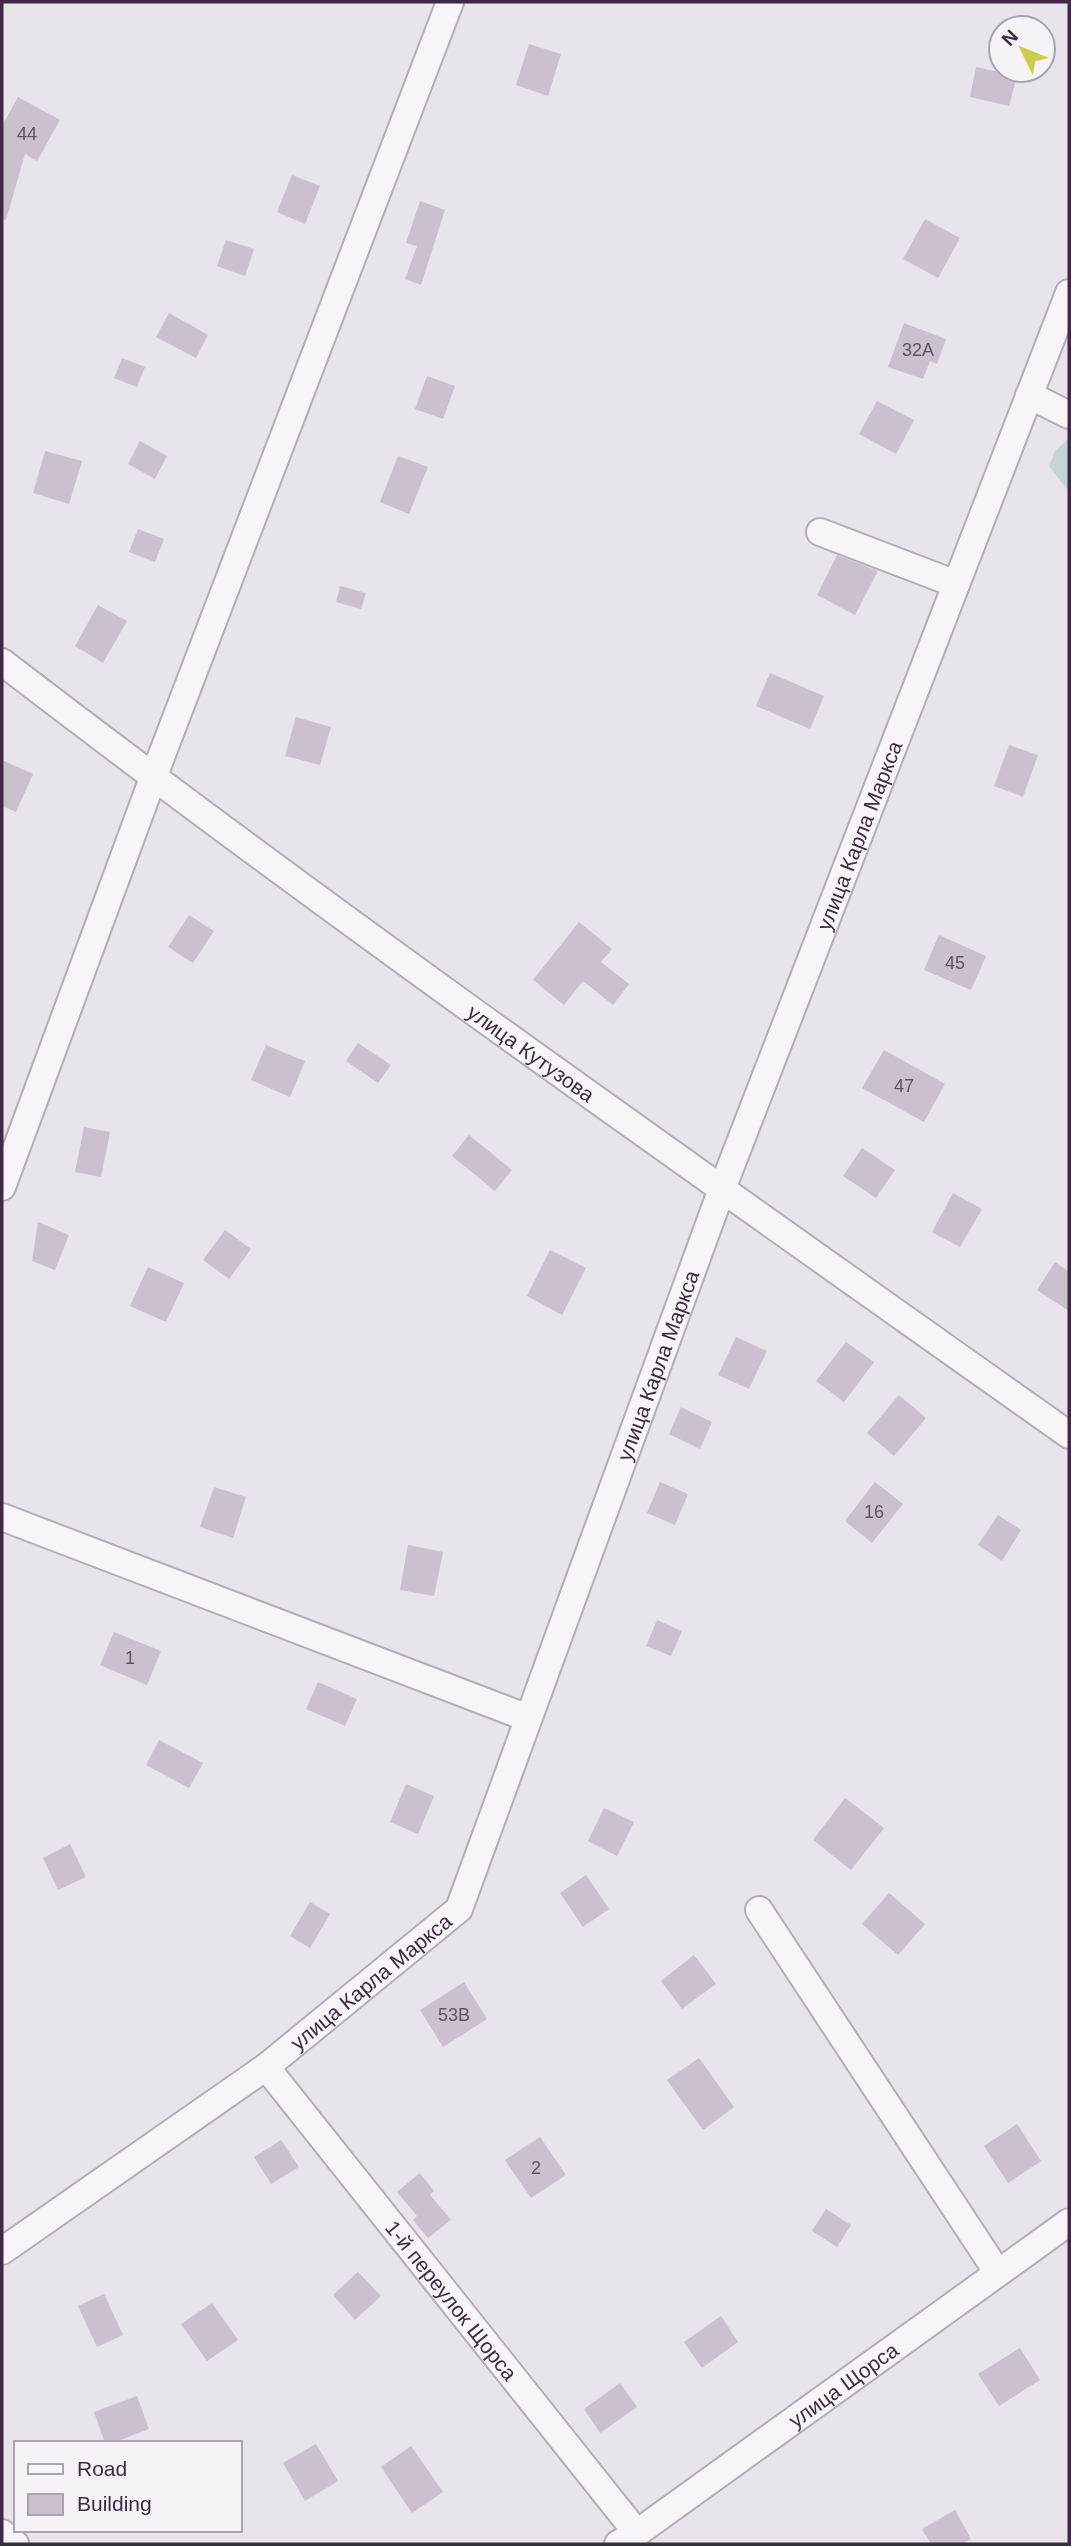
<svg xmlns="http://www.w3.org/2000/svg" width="1071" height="2546" viewBox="0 0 1071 2546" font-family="Arial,sans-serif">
  <rect width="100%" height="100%" fill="#e9e3eb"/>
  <path fill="#c4d5d3" d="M 1068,439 L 1069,439 L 1069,492 L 1049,466 L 1055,451 Z"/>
  <g fill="#cbc0ce">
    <path d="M 529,44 L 561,54 L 548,96 L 516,85 Z"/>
    <path d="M 976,67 L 1017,76 L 1009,106 L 970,97 Z"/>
    <path d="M 18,97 L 60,120 L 37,161 L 25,154 L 6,220 L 2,219 L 2,126 Z"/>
    <path d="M 292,175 L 320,186 L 305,224 L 277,212 Z"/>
    <path d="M 420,201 L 445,210 L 421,285 L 405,279 L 417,246 L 406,243 Z"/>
    <path d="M 925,219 L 960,238 L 938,278 L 903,259 Z"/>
    <path d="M 226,240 L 254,249 L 245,276 L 217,266 Z"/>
    <path d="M 169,313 L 208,335 L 196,358 L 156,337 Z"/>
    <path d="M 904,323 L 946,339 L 937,364 L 930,361 L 923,379 L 888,367 Z"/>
    <path d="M 122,358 L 145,367 L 137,387 L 114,378 Z"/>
    <path d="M 427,376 L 455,386 L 443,419 L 415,409 Z"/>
    <path d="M 877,401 L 914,420 L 896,454 L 859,434 Z"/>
    <path d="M 140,441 L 167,456 L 155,479 L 128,464 Z"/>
    <path d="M 45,451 L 82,461 L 69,504 L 33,493 Z"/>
    <path d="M 398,456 L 428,467 L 409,514 L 380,502 Z"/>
    <path d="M 138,529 L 164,539 L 155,562 L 129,552 Z"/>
    <path d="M 837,555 L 878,571 L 855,615 L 817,595 Z"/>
    <path d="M 340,586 L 366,593 L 361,609 L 336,602 Z"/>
    <path d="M 98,605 L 127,621 L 103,663 L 75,646 Z"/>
    <path d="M 770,673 L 824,696 L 810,729 L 756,706 Z"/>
    <path d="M 296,717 L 331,727 L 320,765 L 285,756 Z"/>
    <path d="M 1009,745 L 1038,755 L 1023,797 L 994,786 Z"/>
    <path d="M 2,760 L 33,774 L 16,812 L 2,806 Z"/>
    <path d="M 189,915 L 214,931 L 193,963 L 168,947 Z"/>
    <path d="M 579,922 L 612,949 L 601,962 L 629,984 L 613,1005 L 583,981 L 564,1005 L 533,980 Z"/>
    <path d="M 939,935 L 986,956 L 971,990 L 924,970 Z"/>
    <path d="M 358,1043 L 391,1065 L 378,1083 L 346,1061 Z"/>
    <path d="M 266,1045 L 305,1061 L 290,1097 L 251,1080 Z"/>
    <path d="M 884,1050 L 945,1084 L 924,1122 L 862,1088 Z"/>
    <path d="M 84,1127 L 110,1132 L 101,1177 L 75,1172 Z"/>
    <path d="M 469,1135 L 512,1170 L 495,1191 L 452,1156 Z"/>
    <path d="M 862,1148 L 895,1170 L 876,1198 L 843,1176 Z"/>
    <path d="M 953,1193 L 982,1209 L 960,1247 L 932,1232 Z"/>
    <path d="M 38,1222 L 69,1235 L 55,1270 L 32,1261 Z"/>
    <path d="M 225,1230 L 251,1249 L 229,1279 L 203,1260 Z"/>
    <path d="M 550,1250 L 586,1268 L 562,1315 L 527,1296 Z"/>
    <path d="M 1055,1262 L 1069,1272 L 1069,1311 L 1037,1290 Z"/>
    <path d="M 148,1267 L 184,1283 L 166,1322 L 130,1306 Z"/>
    <path d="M 736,1337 L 767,1351 L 749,1389 L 718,1375 Z"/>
    <path d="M 846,1342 L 874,1362 L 844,1402 L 816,1381 Z"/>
    <path d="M 899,1395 L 926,1418 L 894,1456 L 867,1433 Z"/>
    <path d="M 681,1407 L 712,1422 L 700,1449 L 669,1434 Z"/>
    <path d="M 660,1482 L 688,1494 L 675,1525 L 647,1513 Z"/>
    <path d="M 875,1482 L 903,1504 L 872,1543 L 845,1521 Z"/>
    <path d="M 214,1487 L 246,1497 L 233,1538 L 200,1527 Z"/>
    <path d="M 998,1515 L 1021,1530 L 1002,1561 L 978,1545 Z"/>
    <path d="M 408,1545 L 443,1552 L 434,1596 L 400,1590 Z"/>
    <path d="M 657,1620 L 682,1631 L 671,1656 L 646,1646 Z"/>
    <path d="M 114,1632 L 161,1651 L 147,1685 L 100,1665 Z"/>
    <path d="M 318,1682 L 357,1699 L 345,1726 L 306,1709 Z"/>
    <path d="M 159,1740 L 203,1763 L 189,1788 L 146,1765 Z"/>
    <path d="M 406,1784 L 434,1796 L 418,1834 L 390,1822 Z"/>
    <path d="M 845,1798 L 884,1828 L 851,1870 L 813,1840 Z"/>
    <path d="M 604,1808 L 634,1822 L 617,1856 L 588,1841 Z"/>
    <path d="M 70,1844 L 86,1877 L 58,1890 L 43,1858 Z"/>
    <path d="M 586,1875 L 609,1909 L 583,1927 L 560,1893 Z"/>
    <path d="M 889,1893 L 925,1924 L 898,1955 L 862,1924 Z"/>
    <path d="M 310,1902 L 330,1914 L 310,1948 L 290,1936 Z"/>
    <path d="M 694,1955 L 716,1984 L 682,2009 L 661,1981 Z"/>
    <path d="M 464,1982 L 487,2019 L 443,2047 L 420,2010 Z"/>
    <path d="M 699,2058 L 734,2107 L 703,2130 L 667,2080 Z"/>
    <path d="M 1017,2124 L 1041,2161 L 1008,2183 L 984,2146 Z"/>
    <path d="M 540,2137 L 566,2175 L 531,2198 L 505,2160 Z"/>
    <path d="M 281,2140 L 299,2167 L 271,2184 L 254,2157 Z"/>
    <path d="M 420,2173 L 434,2191 L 430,2195 L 451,2220 L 428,2238 L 413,2220 L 417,2216 L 397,2192 Z"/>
    <path d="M 826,2209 L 851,2225 L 837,2247 L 812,2231 Z"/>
    <path d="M 358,2272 L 381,2296 L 355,2320 L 333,2295 Z"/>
    <path d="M 104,2294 L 123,2335 L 97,2347 L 78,2306 Z"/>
    <path d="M 212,2303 L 238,2340 L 207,2361 L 181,2324 Z"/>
    <path d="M 721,2316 L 738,2342 L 702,2368 L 684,2342 Z"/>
    <path d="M 1020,2348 L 1040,2380 L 999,2406 L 978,2374 Z"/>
    <path d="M 620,2383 L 637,2407 L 600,2433 L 584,2409 Z"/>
    <path d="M 137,2396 L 149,2429 L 113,2443 L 105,2443 L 94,2412 Z"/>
    <path d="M 316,2444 L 338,2481 L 305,2501 L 283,2463 Z"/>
    <path d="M 411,2446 L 443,2492 L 412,2513 L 381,2467 Z"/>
    <path d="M 955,2510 L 971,2539 L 962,2544 L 931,2544 L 922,2529 Z"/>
  </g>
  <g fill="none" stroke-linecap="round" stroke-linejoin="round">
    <g stroke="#b6acb9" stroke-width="30">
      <g id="minor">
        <path d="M 1029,395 L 1069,415"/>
        <path d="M 820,532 L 956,584"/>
        <path id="s1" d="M 2,662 C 350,929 711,1181 1069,1435"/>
        <path d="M 2,1187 L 153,778 L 450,2"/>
        <path d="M 2,1517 L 528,1718"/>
        <path d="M 759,1910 L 998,2273"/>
        <path id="s2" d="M 266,2067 L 637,2533"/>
        <path id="s3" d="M 2,2251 L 266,2067 L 459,1909 L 722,1189 L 1069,293"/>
        <path d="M 2,2533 L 15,2544"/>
        <path id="s4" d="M 618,2544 L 637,2533 L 1069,2222"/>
      </g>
    </g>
    <use href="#minor" stroke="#f8f5f9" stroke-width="26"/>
  </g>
  <g text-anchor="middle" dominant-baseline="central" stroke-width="6" stroke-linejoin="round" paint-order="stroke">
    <g font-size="18" fill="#615066">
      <text x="27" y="134">44</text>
      <text x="918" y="350">32А</text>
      <text x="955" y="963">45</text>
      <text x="904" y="1086">47</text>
      <text x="874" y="1512">16</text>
      <text x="130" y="1658">1</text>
      <text x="454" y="2015">53В</text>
      <text x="536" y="2168">2</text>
    </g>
    <g font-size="21" fill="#3e2a43" stroke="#f6f2f8">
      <text stroke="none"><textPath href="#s3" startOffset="1717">улица Карла Маркса</textPath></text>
      <text stroke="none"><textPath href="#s1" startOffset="658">улица Кутузова</textPath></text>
      <text stroke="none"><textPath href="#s3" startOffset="1150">улица Карла Маркса</textPath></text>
      <text stroke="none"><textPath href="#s3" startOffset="457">улица Карла Маркса</textPath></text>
      <text stroke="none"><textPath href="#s2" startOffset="298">1-й переулок Щорса</textPath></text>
      <text stroke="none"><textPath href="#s4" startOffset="276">улица Щорса</textPath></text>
    </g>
  </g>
  <rect width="1071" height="2546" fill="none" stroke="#3e2a43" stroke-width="7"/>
  <rect x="14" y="2441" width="228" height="91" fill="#f6f2f8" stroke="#aca2b0" stroke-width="2"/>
  <rect x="28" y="2464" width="35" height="10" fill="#f8f5f9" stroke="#aca2b0" stroke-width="2"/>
  <text x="77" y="2476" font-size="21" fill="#3e2a43">Road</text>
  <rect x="28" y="2494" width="35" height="21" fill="#cbc0ce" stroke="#aca2b0" stroke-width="2"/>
  <text x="77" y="2511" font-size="21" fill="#3e2a43">Building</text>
  <g transform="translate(1022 49) rotate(313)"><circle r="33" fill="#f6f2f8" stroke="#aca2b0" stroke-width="2"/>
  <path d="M0-5L12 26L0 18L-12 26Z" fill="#ccce49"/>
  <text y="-10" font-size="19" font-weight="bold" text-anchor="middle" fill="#3e2a43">N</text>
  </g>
</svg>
